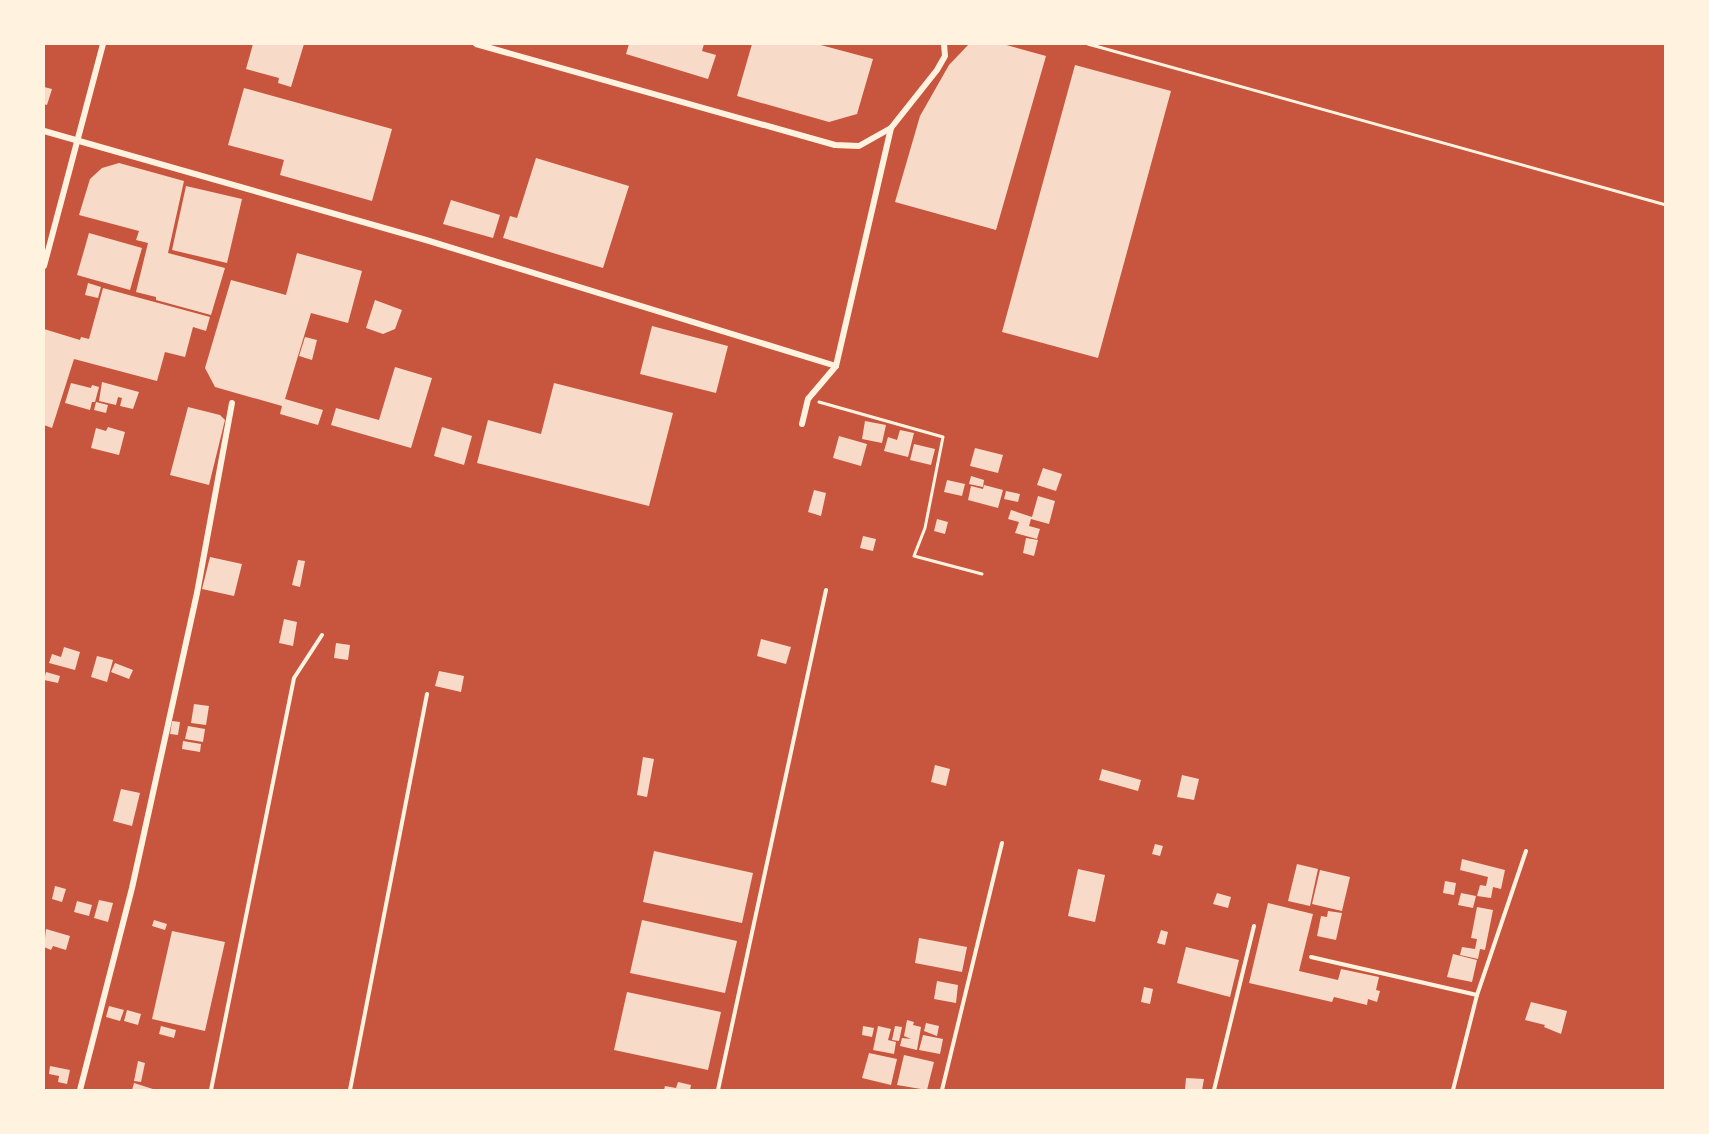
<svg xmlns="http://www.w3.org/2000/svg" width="1709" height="1134" viewBox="0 0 1709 1134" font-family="Inter,sans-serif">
  <rect width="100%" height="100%" fill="#c8553d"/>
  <g fill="#f7dbc8">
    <path d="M 253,44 L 304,44 L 291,87 L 278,83 L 279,78 L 246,69 Z"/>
    <path d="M 629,44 L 704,44 L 702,51 L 716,55 L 708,79 L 626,54 Z"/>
    <path d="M 752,44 L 817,44 L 873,59 L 857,114 L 829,122 L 737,96 Z"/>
    <path d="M 969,44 L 1003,44 L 1046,56 L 996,230 L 895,202 L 920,116 L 949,65 Z"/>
    <path d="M 1075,65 L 1171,91 L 1098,358 L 1002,332 Z"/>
    <path d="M 44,87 L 52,89 L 47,105 L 44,104 Z"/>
    <path d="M 244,88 L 392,129 L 372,201 L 280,175 L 284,160 L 228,145 Z"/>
    <path d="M 536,158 L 629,186 L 603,268 L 503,238 L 510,216 L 517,218 Z"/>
    <path d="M 119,163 L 184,181 L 168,253 L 225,268 L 211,315 L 156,300 L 156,297 L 136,292 L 148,243 L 136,240 L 139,231 L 79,215 L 90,179 L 102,168 Z"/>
    <path d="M 186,186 L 242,199 L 227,263 L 172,250 Z"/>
    <path d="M 451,200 L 500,215 L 493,238 L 443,224 Z"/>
    <path d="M 89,233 L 142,248 L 130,290 L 77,275 Z"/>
    <path d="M 297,253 L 362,271 L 348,323 L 311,313 L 285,399 L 323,410 L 318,425 L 280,414 L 282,406 L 215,387 L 205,368 L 231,280 L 286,295 Z"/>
    <path d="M 88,283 L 101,287 L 98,298 L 85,295 Z"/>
    <path d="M 103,288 L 210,317 L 206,331 L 193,327 L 185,357 L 165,352 L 157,381 L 74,359 L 52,428 L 44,425 L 44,329 L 80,340 L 81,337 L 89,339 Z"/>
    <path d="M 375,300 L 402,310 L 395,329 L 383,334 L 366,328 Z"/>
    <path d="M 652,326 L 728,346 L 716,393 L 640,374 Z"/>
    <path d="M 305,337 L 317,340 L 312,360 L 299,356 Z"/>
    <path d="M 395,367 L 432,378 L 411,448 L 331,425 L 336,408 L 379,420 Z"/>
    <path d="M 102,382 L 139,392 L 133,409 L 120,406 L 122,398 L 118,397 L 116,405 L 99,401 Z"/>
    <path d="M 71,383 L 91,388 L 92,385 L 99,387 L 95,402 L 92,402 L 90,410 L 65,403 Z"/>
    <path d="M 554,383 L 673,413 L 649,506 L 477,463 L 488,420 L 541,434 Z"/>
    <path d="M 96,402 L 108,405 L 106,413 L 94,410 Z"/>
    <path d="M 188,407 L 220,415 L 225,420 L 209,485 L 170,475 Z"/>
    <path d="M 865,421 L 886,425 L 882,443 L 862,439 Z"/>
    <path d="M 108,427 L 125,432 L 119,455 L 91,448 L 96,428 L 106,431 Z"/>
    <path d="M 442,427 L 472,436 L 464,465 L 434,456 Z"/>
    <path d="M 900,430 L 914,433 L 908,457 L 884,451 L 888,437 L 897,440 Z"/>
    <path d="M 839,436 L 867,444 L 861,466 L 833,458 Z"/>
    <path d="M 914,444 L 935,449 L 931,465 L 910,460 Z"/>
    <path d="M 975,448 L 1003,455 L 998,473 L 970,466 Z"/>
    <path d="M 1043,468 L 1062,474 L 1056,491 L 1037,485 Z"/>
    <path d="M 971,476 L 984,480 L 983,487 L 969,484 Z"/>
    <path d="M 947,480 L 965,484 L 962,496 L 944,492 Z"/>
    <path d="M 984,485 L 1003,490 L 998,508 L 968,500 L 971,486 L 983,489 Z"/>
    <path d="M 814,490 L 826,493 L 821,516 L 808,512 Z"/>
    <path d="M 1006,491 L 1020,494 L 1018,502 L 1004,499 Z"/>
    <path d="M 1038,496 L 1055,501 L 1049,524 L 1031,519 L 1029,526 L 1040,529 L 1037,539 L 1015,533 L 1019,522 L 1008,519 L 1011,510 L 1032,517 Z"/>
    <path d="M 937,519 L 948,522 L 945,534 L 934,531 Z"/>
    <path d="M 863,536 L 876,539 L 873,551 L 860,548 Z"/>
    <path d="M 1026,538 L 1038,540 L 1034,556 L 1023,553 Z"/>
    <path d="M 210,557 L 242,564 L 234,596 L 202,589 Z"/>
    <path d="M 298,560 L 305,561 L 300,587 L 292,585 Z"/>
    <path d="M 284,619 L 297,622 L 293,646 L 279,643 Z"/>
    <path d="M 761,639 L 791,647 L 786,664 L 757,656 Z"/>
    <path d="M 336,643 L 350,645 L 348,660 L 334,658 Z"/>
    <path d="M 64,647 L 80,652 L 75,670 L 49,663 L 52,654 L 61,657 Z"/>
    <path d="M 97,656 L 113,660 L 107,682 L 91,677 Z"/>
    <path d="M 115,663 L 133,670 L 129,679 L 111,672 Z"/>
    <path d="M 439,671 L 464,676 L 461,692 L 435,686 Z"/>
    <path d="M 46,672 L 60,676 L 58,683 L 44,680 Z"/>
    <path d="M 194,704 L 209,706 L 206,725 L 191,723 Z"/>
    <path d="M 172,721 L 180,722 L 178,735 L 170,734 Z"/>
    <path d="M 188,726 L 205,729 L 203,742 L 185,739 Z"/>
    <path d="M 183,741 L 201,744 L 200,752 L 182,749 Z"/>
    <path d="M 643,757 L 654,759 L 647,797 L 637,795 Z"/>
    <path d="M 935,765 L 950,769 L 946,786 L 931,782 Z"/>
    <path d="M 1102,769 L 1141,780 L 1138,791 L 1099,780 Z"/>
    <path d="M 1182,775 L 1199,779 L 1194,800 L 1177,797 Z"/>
    <path d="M 121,789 L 140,793 L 132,826 L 113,821 Z"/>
    <path d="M 1155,844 L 1163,846 L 1160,856 L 1152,854 Z"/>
    <path d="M 654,851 L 753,873 L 742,923 L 643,902 Z"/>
    <path d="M 1462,859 L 1505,870 L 1501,889 L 1493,887 L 1491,898 L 1477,896 L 1480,885 L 1486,886 L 1488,877 L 1460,870 Z"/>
    <path d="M 1297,864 L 1318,869 L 1310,906 L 1288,901 Z"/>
    <path d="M 1078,869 L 1105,875 L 1095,922 L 1068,916 Z"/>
    <path d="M 1320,870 L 1350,877 L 1342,911 L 1312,904 Z"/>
    <path d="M 1445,881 L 1456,883 L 1454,895 L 1443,893 Z"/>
    <path d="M 55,886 L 66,889 L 62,902 L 52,899 Z"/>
    <path d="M 1217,893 L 1231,897 L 1228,908 L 1213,904 Z"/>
    <path d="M 1461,893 L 1476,896 L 1473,908 L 1458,905 Z"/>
    <path d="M 99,900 L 113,903 L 108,922 L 94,918 Z"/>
    <path d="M 77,901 L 92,905 L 89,916 L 74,912 Z"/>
    <path d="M 1268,903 L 1313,914 L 1299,971 L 1338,980 L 1341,969 L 1379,977 L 1376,990 L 1380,991 L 1377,1002 L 1368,999 L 1367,1005 L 1334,997 L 1332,1002 L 1249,983 Z"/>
    <path d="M 1477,907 L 1493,910 L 1485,950 L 1480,949 L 1478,959 L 1460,955 L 1462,947 L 1475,949 L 1477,939 L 1471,938 Z"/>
    <path d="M 1328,911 L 1342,913 L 1336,940 L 1317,936 L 1321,916 L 1327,917 Z"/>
    <path d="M 154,920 L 167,924 L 165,930 L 152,926 Z"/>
    <path d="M 642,920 L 737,941 L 725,993 L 630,973 Z"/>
    <path d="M 46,929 L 70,936 L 66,950 L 53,946 L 51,950 L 44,947 Z"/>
    <path d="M 1161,930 L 1168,932 L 1165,945 L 1157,943 Z"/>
    <path d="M 172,931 L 225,942 L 205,1031 L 152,1019 Z"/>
    <path d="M 919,938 L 967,947 L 962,972 L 915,963 Z"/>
    <path d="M 1186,947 L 1239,960 L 1230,997 L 1177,983 Z"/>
    <path d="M 1453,954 L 1477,960 L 1472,982 L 1447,977 Z"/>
    <path d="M 937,981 L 958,985 L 956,1003 L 934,999 Z"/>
    <path d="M 1144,987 L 1153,989 L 1150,1004 L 1141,1002 Z"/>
    <path d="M 627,992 L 721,1012 L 708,1070 L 614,1050 Z"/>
    <path d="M 1531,1002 L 1567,1011 L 1561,1034 L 1544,1027 L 1545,1025 L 1525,1020 Z"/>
    <path d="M 109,1006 L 124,1010 L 120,1021 L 106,1017 Z"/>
    <path d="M 127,1010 L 141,1014 L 138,1025 L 124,1021 Z"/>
    <path d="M 907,1020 L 914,1022 L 913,1025 L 921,1027 L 917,1050 L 900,1046 L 902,1038 L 911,1039 L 904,1036 Z"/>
    <path d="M 926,1023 L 939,1026 L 937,1036 L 924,1031 Z"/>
    <path d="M 161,1026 L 176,1030 L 174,1038 L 159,1034 Z"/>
    <path d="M 863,1026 L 874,1028 L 872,1037 L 862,1035 Z"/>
    <path d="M 878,1026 L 891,1029 L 888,1040 L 896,1042 L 894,1054 L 873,1050 Z"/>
    <path d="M 895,1026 L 902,1027 L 899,1041 L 892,1040 Z"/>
    <path d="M 923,1035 L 943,1039 L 940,1054 L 919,1050 Z"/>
    <path d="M 869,1053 L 897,1059 L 891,1085 L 862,1078 Z"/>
    <path d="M 904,1055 L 934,1062 L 927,1090 L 897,1085 Z"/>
    <path d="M 138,1061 L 145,1063 L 141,1082 L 134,1081 Z"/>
    <path d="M 50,1066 L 70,1070 L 67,1084 L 58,1082 L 59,1076 L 49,1074 Z"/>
    <path d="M 1186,1078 L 1204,1079 L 1202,1090 L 1185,1090 Z"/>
    <path d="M 678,1082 L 691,1085 L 690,1090 L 664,1090 L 665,1086 L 676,1088 Z"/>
    <path d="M 134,1083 L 156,1090 L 132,1090 Z"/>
  </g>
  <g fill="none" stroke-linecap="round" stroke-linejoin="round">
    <g stroke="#fff3e0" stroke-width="3">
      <path d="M 1088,44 L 1666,205"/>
      <path d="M 819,402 L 943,437 L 925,528 L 914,556 L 982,574"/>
    </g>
    <g stroke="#fff3e0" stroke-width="4">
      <path d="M 1311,957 L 1477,995"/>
      <path d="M 211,1090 L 294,678 L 322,635"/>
      <path d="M 350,1090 L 427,694"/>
      <path d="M 718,1090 L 826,590"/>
      <path d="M 942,1090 L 1002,843"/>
      <path d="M 1214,1090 L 1254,926"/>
      <path d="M 1453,1090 L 1477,995 L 1526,851"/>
    </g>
    <g stroke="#fff3e0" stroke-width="6">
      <path d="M 476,44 L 835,145 L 859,146 L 891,128 L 937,70 L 945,56 L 944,44"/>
      <path d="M 44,131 L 426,240 L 836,366"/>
      <path d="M 44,266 L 103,44"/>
      <path d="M 802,424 L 808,399 L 836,366 L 891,128"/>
      <path d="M 80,1090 L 132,888 L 197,593 L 232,403"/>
    </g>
  </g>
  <rect width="1709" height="1134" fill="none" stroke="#fff3e0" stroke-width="90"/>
</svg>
